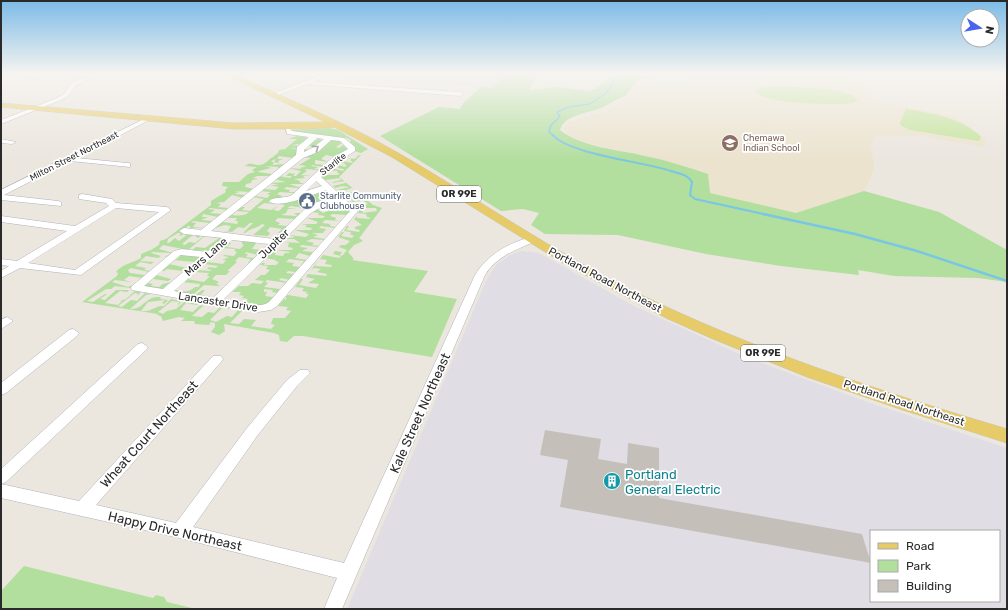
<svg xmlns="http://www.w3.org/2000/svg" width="1008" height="610" viewBox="0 0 1008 610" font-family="Rubik,sans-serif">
  <rect width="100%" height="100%" fill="#ebe6de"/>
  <g fill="#e0dee4" fill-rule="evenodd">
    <path d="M 325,74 L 504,74 L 493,88 L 321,77 Z"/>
    <path d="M 521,251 L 539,253 L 634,306 L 746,357 L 867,402 L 1007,448 L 1007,609 L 347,609 L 486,281 L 496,265 L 510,255 ZM 871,531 L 999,531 L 999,601 L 871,601 Z"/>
  </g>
  <path fill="#ebe3ce" d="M 687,74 L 845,74 L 863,83 L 875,101 L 954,116 L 986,139 L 984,147 L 921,136 L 875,136 L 871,145 L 874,170 L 864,191 L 796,213 L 710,193 L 697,170 L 646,156 L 581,142 L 566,133 L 564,128 L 568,122 L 604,112 L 627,99 L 636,83 L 688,86 Z"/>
  <g fill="#b2de9e">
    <path d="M 504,74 L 537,74 L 529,90 L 558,87 L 589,91 L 595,89 L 615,74 L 669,74 C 645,85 645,66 626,96 C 619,97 610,104 603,107 C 591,113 564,114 560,130 C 583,148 617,149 645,156 C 666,160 687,167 708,174 L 710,193 L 796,213 L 864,191 L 939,212 L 1007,250 L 1007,282 L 978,278 L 894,276 L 858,270 L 859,275 L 781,266 L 706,254 L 618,235 L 545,234 L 531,225 L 539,213 L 523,209 L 501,211 L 380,136 L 439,107 L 460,109 L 464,102 L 481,87 L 493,88 Z"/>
    <path d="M 329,128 L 338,130 L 368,149 L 361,153 L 354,151 L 356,149 L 350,142 L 351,140 L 347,138 L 292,132 L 292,130 Z"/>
    <path d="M 297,136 L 310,138 L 307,143 L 298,143 L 305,143 L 292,145 L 299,146 L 300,148 L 289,148 L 298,149 L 297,155 L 293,158 L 279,156 L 277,159 L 283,159 L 278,161 L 279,163 L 274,162 L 276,159 L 271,161 L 274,163 L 272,165 L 285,164 L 280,169 L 278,168 L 279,167 L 266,166 L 271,168 L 259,171 L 258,172 L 272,174 L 271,176 L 257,176 L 253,178 L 258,179 L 252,180 L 251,183 L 246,184 L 245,187 L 254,189 L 250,192 L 234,191 L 239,192 L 234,194 L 246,195 L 243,198 L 232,195 L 224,202 L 216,203 L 221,204 L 218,207 L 229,208 L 227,210 L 210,208 L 208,209 L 215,210 L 210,213 L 222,214 L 218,217 L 203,214 L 202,217 L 208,217 L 201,220 L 213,221 L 210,223 L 193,221 L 191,222 L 196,223 L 193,227 L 205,228 L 190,228 L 190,226 L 188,226 L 180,232 L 184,233 L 181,236 L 179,235 L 181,233 L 178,233 L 168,239 L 167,243 L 169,243 L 175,238 L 179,241 L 189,233 L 202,235 L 198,238 L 196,237 L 197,235 L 194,234 L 182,244 L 185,245 L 189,242 L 195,243 L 205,235 L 223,238 L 208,251 L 192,250 L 196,247 L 205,248 L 219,238 L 205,236 L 188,250 L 163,245 L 159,249 L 173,253 L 167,257 L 165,257 L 171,253 L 152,252 L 151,253 L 161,256 L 158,258 L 146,256 L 140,261 L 154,262 L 151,264 L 140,262 L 135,266 L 146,268 L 144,270 L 150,271 L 149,272 L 131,268 L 128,270 L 130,273 L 145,275 L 142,278 L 129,276 L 124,280 L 132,282 L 115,280 L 112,282 L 128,287 L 135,284 L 130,288 L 115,286 L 111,289 L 106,289 L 87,301 L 93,302 L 105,294 L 107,294 L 100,299 L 105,300 L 116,290 L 129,290 L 127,292 L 120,291 L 105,303 L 118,305 L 122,301 L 120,301 L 126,299 L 135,291 L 141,292 L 137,296 L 138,294 L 135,293 L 118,306 L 122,307 L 131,300 L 137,301 L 145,293 L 151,294 L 146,295 L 130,309 C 139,310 143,303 150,299 C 153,297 157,297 160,297 L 161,299 L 168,300 L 164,304 L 162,303 L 165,300 L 148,302 L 141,311 C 152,312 156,305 164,306 L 171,299 L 182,301 L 177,306 L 179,302 L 172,301 L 158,312 L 163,314 L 167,311 L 176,309 L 184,302 L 199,303 L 197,305 L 186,303 L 180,310 L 193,312 L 199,306 L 204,305 L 192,316 L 202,317 L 208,312 L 214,313 L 220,307 L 236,309 L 222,308 L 210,320 L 216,322 L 227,316 L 232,317 L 239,309 L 243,310 L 230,323 L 239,324 L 244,319 L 256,320 L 251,326 L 271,329 L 275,325 L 271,324 L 273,318 L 285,318 L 291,311 L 286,310 L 288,307 L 278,306 L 284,299 L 286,300 L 286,296 L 288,295 L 306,298 L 309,294 L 306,294 L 307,292 L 302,291 L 304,288 L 295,287 L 301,279 L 303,279 L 299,285 L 316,288 L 319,284 L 308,283 L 315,279 L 306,277 L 308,274 L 326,276 L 327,274 L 317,272 L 321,269 L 314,268 L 311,270 L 318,261 L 315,266 L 331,267 L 332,265 L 325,264 L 327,260 L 320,259 L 323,255 L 339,258 L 341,256 L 333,254 L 335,251 L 342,252 L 340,255 L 342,256 L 347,250 L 339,247 L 341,245 L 346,245 L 350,241 L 338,237 L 342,232 L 344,232 L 341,236 L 352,238 L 354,236 L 350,234 L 351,232 L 344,231 L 347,226 L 349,226 L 346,230 L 359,232 L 360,230 L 355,229 L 355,227 L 362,225 L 354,219 L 357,216 L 357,218 L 369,219 L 371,218 L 367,217 L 366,214 L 358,213 L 359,210 L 362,210 L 363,213 L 377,211 L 376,208 L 358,208 L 354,203 L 362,206 L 368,204 L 363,200 L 352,202 L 351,201 L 359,199 L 357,198 L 350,200 L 346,196 L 349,198 L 357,195 L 350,193 L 356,191 L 352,188 L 339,192 L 337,190 L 350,187 L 342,186 L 335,188 L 333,186 L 346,183 L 344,181 L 330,183 L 341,180 L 340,178 L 325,180 L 322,177 L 327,171 L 325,175 L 338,175 L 340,173 L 337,173 L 338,171 L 328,170 L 330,168 L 343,171 L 344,169 L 338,168 L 339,166 L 333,166 L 335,164 L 345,167 L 347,165 L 344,164 L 345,163 L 337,162 L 341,160 L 341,161 L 352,163 L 353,162 L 351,161 L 351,159 L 347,158 L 354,159 L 358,157 L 356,156 L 361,155 L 339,177 L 373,205 L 382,208 L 360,237 L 359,238 L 363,241 L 354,245 L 348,252 L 354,259 L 352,260 L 428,271 L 414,292 L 457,299 L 432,357 L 303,336 L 294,336 L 287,342 L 280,341 L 279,335 L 274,333 L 224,324 L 225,331 L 219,335 L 211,332 L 215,327 L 215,323 L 211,322 L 209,325 L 195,324 L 194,321 L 181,321 L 185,318 L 179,317 L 163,321 L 161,316 L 157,315 L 158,314 L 82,302 L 117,276 L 118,273 L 116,272 C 122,264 133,263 141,258 L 141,254 L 151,250 L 159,245 L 160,241 L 166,239 L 211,205 L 211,201 L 226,192 L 225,190 L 228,187 L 222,186 L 223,182 L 239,182 L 248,174 L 255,172 L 252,170 L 257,167 L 245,166 C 251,161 254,166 260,165 C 267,164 268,159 273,157 C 276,154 278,154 279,150 L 285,149 L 297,139 L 289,139 Z"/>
    <path d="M 318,139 L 327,141 L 330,139 L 341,140 L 342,143 L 336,147 L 339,148 L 343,145 L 348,149 L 336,157 L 326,155 L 321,159 L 329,162 L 315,160 L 315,164 L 325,165 L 323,167 L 312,165 L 311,166 L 318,167 L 314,169 L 321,169 L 317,173 L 318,170 L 306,169 L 305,170 L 307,171 L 301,175 L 312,176 L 303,176 L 305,178 L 294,179 L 300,181 L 299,182 L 304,184 L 289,184 L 301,188 L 297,191 L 298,188 L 286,187 L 284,189 L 290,190 L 289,192 L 296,192 L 293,195 L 293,193 L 280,192 L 277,194 L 282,196 L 281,198 L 288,199 L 271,199 L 268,202 L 273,204 L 264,203 L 257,208 L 271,210 L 278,206 L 273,210 L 279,211 L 285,205 L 279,204 L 326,189 L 335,197 L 320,201 L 305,208 L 290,206 L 288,208 L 297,209 L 288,209 L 286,213 L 281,215 L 296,216 L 297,215 L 294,214 L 296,213 L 301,213 L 294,219 L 278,218 L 275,221 L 280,223 L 278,225 L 287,226 L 280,233 L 278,233 L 282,229 L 270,227 L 267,231 L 270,233 L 268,236 L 253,235 L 265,225 L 262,224 C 256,229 251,228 245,233 L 243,233 L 253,223 L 250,223 L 244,228 L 238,227 L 232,232 L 224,231 L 228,231 L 231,226 L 224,225 L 213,229 L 223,221 L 223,222 L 237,224 L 238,221 L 235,221 L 237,218 L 227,218 L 234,212 L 232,215 C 238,216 245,216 249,212 L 236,211 L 242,207 L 245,207 L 242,210 L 250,211 L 264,199 L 252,197 L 255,194 L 257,194 L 255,196 L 267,198 L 270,195 L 267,194 L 271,192 L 260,191 L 263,189 L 275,190 L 279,187 L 270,185 L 279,185 L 270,183 L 286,182 L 274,179 L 278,176 L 290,178 L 292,176 L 286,176 L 289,173 L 295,174 L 293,176 L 296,176 L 301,171 L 288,168 L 302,169 L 300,168 L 307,166 L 299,165 L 311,158 L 303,157 L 298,159 L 302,156 L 305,156 L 300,152 L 303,148 L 310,151 L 314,149 L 311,148 L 313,147 L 306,145 Z"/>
    <path d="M 337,201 L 339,201 L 347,206 L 345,207 L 349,208 L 350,212 L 348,215 L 332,214 L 330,216 L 336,218 L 335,220 L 341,221 L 325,220 L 322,223 L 330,224 L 330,226 L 335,227 L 335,228 L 321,226 L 319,228 L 326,229 L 323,233 L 312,233 L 318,235 L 313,237 L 325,239 L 324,240 L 312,239 L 306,241 L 314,243 L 312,245 L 320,246 L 319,247 L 301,245 L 300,247 L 308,248 L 302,251 L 313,252 L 310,256 L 299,253 L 295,258 L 307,260 L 303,265 L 301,265 L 304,261 L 289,259 L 286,262 L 294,263 L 292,266 L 301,267 L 296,272 L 288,271 L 286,273 L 294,274 L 290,280 L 281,278 L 279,280 L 288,282 L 287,283 L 267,280 L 265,282 L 268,283 L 264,287 L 280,289 L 277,293 L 272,292 L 273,290 L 264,289 L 264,292 L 267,292 L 265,296 L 272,297 L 276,295 L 273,301 L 261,307 L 255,304 L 225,301 L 245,302 L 248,299 L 242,298 L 244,296 L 239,295 L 241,292 L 232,292 L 239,286 L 248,286 L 252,283 L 261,284 L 264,281 L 255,280 L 261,275 L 265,275 L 270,270 L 266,269 L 268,266 L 260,265 L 262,263 L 265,263 L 264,265 L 276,265 L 279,262 L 275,261 L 276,260 L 265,258 L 271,252 L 276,252 L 275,255 L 283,256 L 285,253 L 289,253 L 290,252 L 276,250 L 292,250 L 293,248 L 288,247 L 289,243 L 283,242 L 300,243 L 294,239 L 284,239 L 295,237 L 289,235 L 306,237 L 309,234 L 294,230 L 311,230 L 312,228 L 305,227 L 307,225 L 301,224 L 316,224 L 318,222 L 307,218 L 323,218 L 325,216 L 318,215 L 319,213 L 312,212 L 321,206 L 317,209 L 323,213 L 330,210 L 327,208 L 334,207 L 339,211 L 346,209 Z"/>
    <path d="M 243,240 L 257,242 L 252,249 L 262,250 L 258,255 L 246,252 L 245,254 L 248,254 L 246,257 L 253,258 L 256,256 L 249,263 L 248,263 L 251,259 L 239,257 L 235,261 L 237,262 L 227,271 L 230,271 L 226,275 L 216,275 L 212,279 L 219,282 L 216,284 L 220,285 L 218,286 L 204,285 L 194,294 L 196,295 L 202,290 L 205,290 L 200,296 L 171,292 L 174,290 C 181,290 186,295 195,287 L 199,287 L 200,284 L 182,282 L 187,279 L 204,282 L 210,276 L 207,276 L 209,273 L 194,272 L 196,270 L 210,271 L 212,270 L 207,269 L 209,267 L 216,268 L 218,266 L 204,264 L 207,262 L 223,264 L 226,260 L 222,260 L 229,257 L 223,256 L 224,255 L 234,256 L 237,252 L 234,251 L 236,249 L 222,248 L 228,242 L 231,243 L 227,247 L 240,249 L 244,245 L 242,244 Z"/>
    <path d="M 184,253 L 202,255 L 194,262 L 174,260 L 169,264 L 187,268 L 183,271 L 167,269 L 164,271 L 161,271 L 156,275 L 171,279 L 168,281 L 153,279 L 148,283 L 153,284 L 151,286 L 159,287 L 163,284 L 170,282 L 162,289 L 142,286 Z"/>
    <path d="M 24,566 L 153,598 L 156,595 L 164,597 L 167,602 L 196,609 L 1,609 L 1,591 Z"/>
  </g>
  <g fill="#c3e49b">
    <path d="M 770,86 C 786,87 851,87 858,100 L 852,103 L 842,104 C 825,104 764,104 755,91 L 759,88 Z"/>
    <path d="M 906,109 C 932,113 962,118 981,137 L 979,141 L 910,130 L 902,126 L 900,123 Z"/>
  </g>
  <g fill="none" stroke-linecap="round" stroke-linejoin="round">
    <path stroke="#79c6e5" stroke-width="1.5" d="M 553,136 L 549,131 L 551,125 L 560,117 L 557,112 L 568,107 L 590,104 L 606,93 L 615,80 L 627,74"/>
    <path stroke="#79c6e5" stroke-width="2" d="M 553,135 C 568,154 645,162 671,171 C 680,174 687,174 692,182 L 690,195 L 695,199 L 768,215"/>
    <path stroke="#79c6e5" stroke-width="2.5" d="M 763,214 L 855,234 L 917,251 L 1007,281"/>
  </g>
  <g fill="#c4c0b9">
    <path d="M 312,197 L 317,200 L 303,206 L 298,202 Z"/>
    <path d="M 545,430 L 601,439 L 598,459 L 627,464 L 628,443 L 659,448 L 659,498 L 862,534 L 871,563 L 560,507 L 568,460 L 540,455 Z"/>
  </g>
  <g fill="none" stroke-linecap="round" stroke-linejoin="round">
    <g stroke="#b1b3bd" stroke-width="1">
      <g id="minor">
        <path d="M 12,74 L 39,74 L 42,76 L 39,78 Z"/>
        <path d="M 93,74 L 101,74 L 76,85 L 68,96 L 61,100 L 1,124 L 1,120 L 57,98 L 64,94 L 72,83 Z"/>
        <path d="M 323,74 L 331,74 L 313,82 L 460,92 L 463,94 L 460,96 L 307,84 L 275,96 L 270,95 Z"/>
        <path d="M 146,118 L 151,119 L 77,158 L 127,163 L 130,163 L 130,167 L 70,161 L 4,195 L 58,201 L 61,202 L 61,206 L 1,200 L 1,190 Z"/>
        <path d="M 286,129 L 290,129 L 292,131 L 344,138 L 355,147 L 355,151 L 338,162 L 321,177 L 358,211 L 277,306 L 271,310 L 258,312 L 132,290 L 131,288 L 132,286 L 174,251 L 182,249 L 207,252 L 223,238 L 184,234 L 179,231 L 184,228 L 201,230 L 296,155 L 297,147 L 309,137 L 287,134 ZM 317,138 L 324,139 L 312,148 L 304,152 L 304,150 ZM 331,140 L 340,141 L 348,149 L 332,158 L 292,195 C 285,199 275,196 269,201 C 278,210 314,194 326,190 L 335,198 L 317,202 L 305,209 L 274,239 L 211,231 L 303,158 L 318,152 ZM 316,181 L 322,186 L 306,191 ZM 340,202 L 350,211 L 269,302 C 257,310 237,302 223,300 L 311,213 L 323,206 ZM 232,240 L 269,244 L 213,298 L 174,291 ZM 180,255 L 201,257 L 163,289 L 144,286 Z"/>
        <path d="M 1,139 L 16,142 L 12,144 L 1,143 Z"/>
        <path d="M 82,194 L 112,199 L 116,203 L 167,207 L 171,210 L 81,275 L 20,268 L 1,278 L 1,271 L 9,266 L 1,265 L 1,259 L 17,261 L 67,231 L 1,222 L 1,216 L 75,226 L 109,206 L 106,203 L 79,199 L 79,195 ZM 116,208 L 159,212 L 75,270 L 28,263 Z"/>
        <path d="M 531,237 L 536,240 L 534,242 C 515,250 496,257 485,275 L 342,609 L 324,609 L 337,578 L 180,538 L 1,498 L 1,484 L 79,501 L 213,356 L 221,356 L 223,359 L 221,362 L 96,505 L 176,523 L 247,428 L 287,380 L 300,370 L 308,370 L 310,373 L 297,386 L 257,436 L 193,527 L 344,563 L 475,275 C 487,255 508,243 531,237 Z"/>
        <path d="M 7,317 L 13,321 L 1,329 L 1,320 Z"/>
        <path d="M 73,329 L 79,333 L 77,336 L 6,393 L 1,395 L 1,383 L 69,330 Z"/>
        <path d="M 142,343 L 148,347 L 146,350 L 6,482 L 1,484 L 1,469 L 138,344 Z"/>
      </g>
    </g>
    <g stroke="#c3c3c3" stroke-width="1">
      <path id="major" d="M 224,74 L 234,74 C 289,100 347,123 400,154 C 478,199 552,251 633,291 C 753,350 879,391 1007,429 L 1007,443 L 903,410 L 807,377 L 713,339 L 666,318 L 563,263 L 392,157 L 334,127 L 307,129 L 234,129 L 1,107 L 1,103 L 234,123 L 325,122 Z"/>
    </g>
    <use href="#minor" fill="#fff" fill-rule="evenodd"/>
    <use href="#major" fill="#e6cb68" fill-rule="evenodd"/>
  </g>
  <defs><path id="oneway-chevron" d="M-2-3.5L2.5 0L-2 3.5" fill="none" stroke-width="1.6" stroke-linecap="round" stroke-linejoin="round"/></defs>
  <use stroke="#9f9f9f" href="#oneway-chevron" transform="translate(316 148) rotate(-36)"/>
  <linearGradient id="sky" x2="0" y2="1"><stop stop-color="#7bbbe7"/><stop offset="0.46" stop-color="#f6f4f0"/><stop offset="1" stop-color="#f6f4f0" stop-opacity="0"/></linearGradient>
  <rect width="1008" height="160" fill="url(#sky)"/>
  <defs>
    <g id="school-disc" transform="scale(0.9)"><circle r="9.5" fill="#8d6e63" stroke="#fff"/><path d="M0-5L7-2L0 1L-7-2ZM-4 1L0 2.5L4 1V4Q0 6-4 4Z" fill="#fff"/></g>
    <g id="civic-disc" transform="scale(0.9)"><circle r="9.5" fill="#5c6f8a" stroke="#fff"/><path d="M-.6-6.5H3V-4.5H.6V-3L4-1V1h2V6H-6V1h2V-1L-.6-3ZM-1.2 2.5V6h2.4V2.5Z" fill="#fff"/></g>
    <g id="building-disc" transform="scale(0.9)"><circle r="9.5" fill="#0f9aa8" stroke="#fff"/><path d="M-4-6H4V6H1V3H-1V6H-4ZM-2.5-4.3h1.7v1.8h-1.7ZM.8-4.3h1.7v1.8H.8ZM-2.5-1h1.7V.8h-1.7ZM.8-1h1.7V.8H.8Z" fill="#fff"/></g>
  </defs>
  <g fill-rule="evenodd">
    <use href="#school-disc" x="730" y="143"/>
    <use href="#civic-disc" x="307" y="201"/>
    <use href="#building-disc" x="612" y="481"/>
  </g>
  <g text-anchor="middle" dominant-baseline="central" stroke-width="3.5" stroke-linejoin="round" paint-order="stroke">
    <g font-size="9" fill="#785e54" stroke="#fff" text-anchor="start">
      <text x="743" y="138">Chemawa<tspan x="743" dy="10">Indian School</tspan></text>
    </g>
    <g font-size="9" fill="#2a2a2a" stroke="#fff">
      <text transform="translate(74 156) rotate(-27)">Milton Street Northeast</text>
      <text transform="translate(333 164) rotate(-38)">Starlite</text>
    </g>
    <g font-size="9" fill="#4e5e75" stroke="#fff" text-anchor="start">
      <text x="320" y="196">Starlite Community<tspan x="320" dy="10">Clubhouse</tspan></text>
    </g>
    <g fill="#fff" stroke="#6a6a6a" stroke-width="1">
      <rect x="437" y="186" width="44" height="16" rx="3"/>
      <rect x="741" y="345" width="44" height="16" rx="3"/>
    </g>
    <g font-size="10" font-weight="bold" fill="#2a2a2a">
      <text x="459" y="194">OR 99E</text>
      <text x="763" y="353">OR 99E</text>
    </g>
    <g font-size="11" fill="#2a2a2a" stroke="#fff">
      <text transform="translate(274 244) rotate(-44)">Jupiter</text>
      <text transform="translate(206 257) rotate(-41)">Mars Lane</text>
      <text transform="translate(605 280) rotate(28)">Portland Road Northeast</text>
      <text transform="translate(218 302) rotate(9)">Lancaster Drive</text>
      <text transform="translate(904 403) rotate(18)">Portland Road Northeast</text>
    </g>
    <g font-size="13" fill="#2a2a2a" stroke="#fff">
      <text transform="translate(420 413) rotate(-66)">Kale Street Northeast</text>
      <text transform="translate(149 434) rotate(-48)">Wheat Court Northeast</text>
      <text transform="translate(175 531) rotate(13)">Happy Drive Northeast</text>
    </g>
    <g font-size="13" fill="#0d838f" stroke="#fff" text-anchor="start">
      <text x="625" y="474">Portland<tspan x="625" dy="15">General Electric</tspan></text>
    </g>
  </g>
  <rect width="1008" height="610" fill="none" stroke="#2a2a2a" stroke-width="4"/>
  <rect x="870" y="530" width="130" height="72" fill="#ffffff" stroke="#aaaaaa"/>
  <rect x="878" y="543" width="20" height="6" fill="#e6cb68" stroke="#aaaaaa"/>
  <text x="906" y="550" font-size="12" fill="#2a2a2a">Road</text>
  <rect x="878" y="560" width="20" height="12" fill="#b2de9e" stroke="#aaaaaa"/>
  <text x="906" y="570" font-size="12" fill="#2a2a2a">Park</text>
  <rect x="878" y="580" width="20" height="12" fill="#c4c0b9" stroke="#aaaaaa"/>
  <text x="906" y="590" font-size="12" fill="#2a2a2a">Building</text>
  <g transform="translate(980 28) rotate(102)"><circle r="19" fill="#ffffff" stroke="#aaaaaa"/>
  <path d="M0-3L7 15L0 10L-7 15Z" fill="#4a64ec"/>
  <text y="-6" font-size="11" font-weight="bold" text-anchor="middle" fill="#2a2a2a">N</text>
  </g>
</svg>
